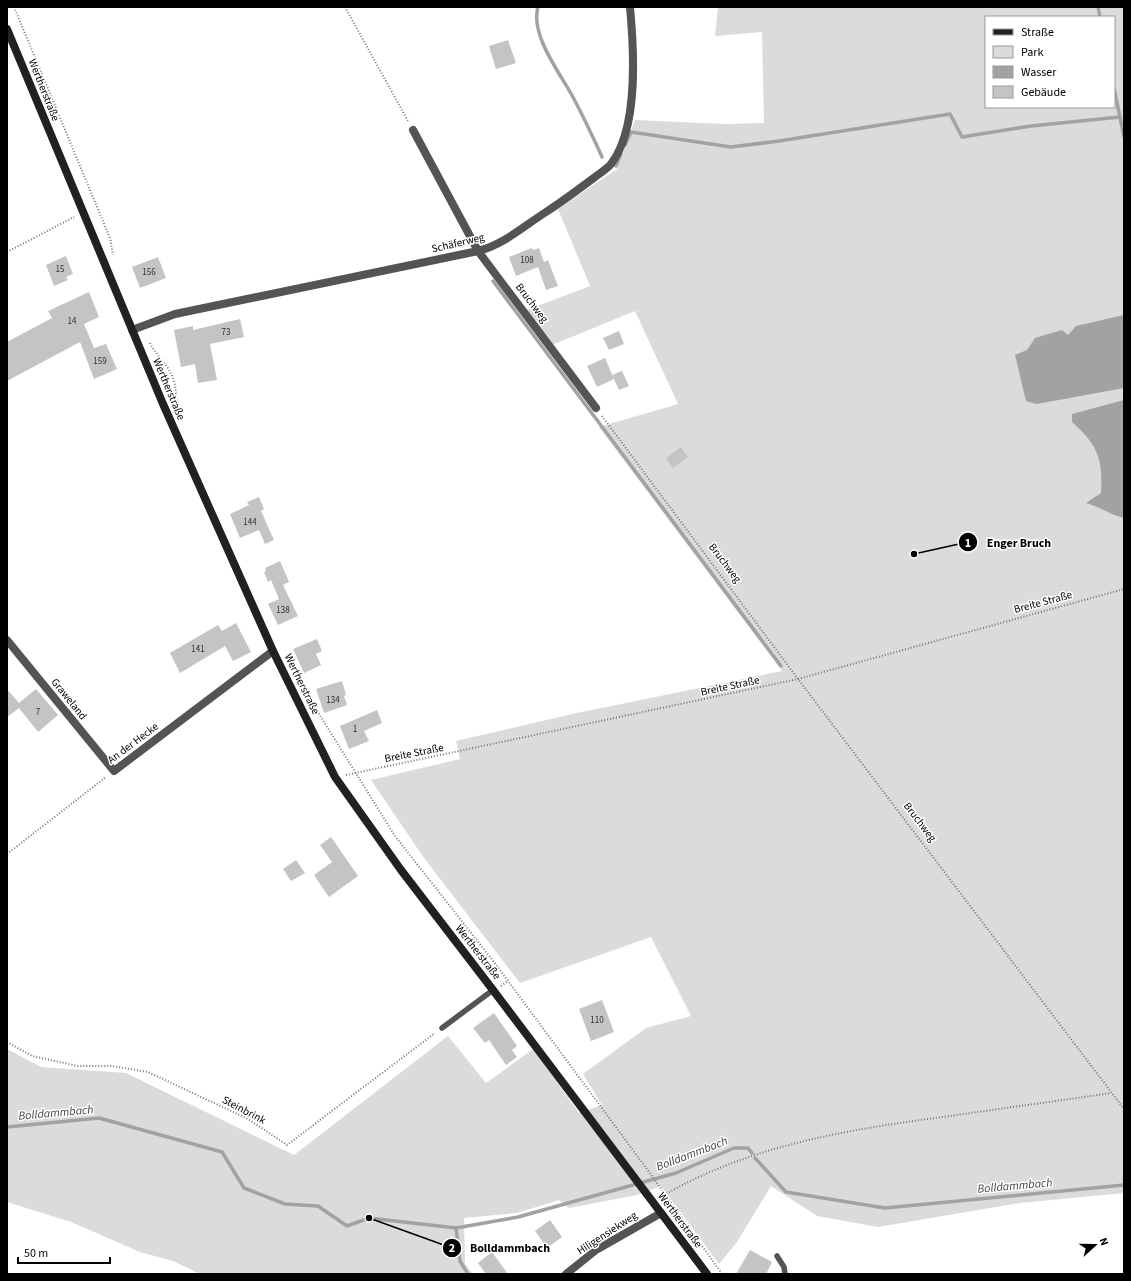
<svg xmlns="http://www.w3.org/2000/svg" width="1131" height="1281" viewBox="0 0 1131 1281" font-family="'Source Sans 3',sans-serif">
  <rect width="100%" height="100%" fill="#fff"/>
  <path fill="#dbdbdb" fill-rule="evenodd" d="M 718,7 L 1124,7 L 1124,1193 L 1020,1203 L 878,1227 L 817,1216 L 771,1186 L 737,1242 L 719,1264 L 661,1186 L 637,1195 L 569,1208 L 559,1200 L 517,1213 L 464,1218 L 465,1264 L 473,1274 L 200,1274 L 173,1261 L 140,1252 L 71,1222 L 7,1202 L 7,1049 L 41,1067 L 126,1073 L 294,1155 L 448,1036 L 486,1083 L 533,1049 L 579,1113 L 602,1105 L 583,1074 L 646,1028 L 691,1016 L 651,937 L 520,983 L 424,858 L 371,780 L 460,759 L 456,741 L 572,714 L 782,671 L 599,427 L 678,404 L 635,311 L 552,345 L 527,310 L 590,286 L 558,209 L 617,169 L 635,120 L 725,124 L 764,123 L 762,32 L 715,36 ZM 986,17 L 1114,17 L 1114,107 L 986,107 Z"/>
  <g fill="#a2a2a2">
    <path d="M 1124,315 L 1124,388 L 1037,404 L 1026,401 L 1015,355 L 1027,350 L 1035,338 L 1062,330 L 1068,335 L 1076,326 Z"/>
    <path d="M 1124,400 L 1124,518 C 1111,515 1100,507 1086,503 L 1101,493 C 1103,459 1098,445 1072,422 L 1072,414 Z"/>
  </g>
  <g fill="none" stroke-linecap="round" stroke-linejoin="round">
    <g stroke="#a2a2a2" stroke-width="3.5">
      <path d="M 538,7 C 530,36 561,74 574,99 C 584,118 593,137 602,157"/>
      <path d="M 1098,7 L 1100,17"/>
      <path d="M 1114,88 L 1124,137"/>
      <path d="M 625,145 L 631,132 L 731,147 L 779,141 L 950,114 L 962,137 L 1031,126 L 1120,117"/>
      <path d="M 616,166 L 621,154"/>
      <path d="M 493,281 L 781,666"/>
      <path d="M 7,1127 L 99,1118 L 222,1152 L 244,1188 L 285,1204 L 318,1206 L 347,1226 L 369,1218 L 456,1228 L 518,1217 L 676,1173 L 734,1148 L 748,1148 L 752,1153"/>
      <path d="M 755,1158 L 786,1192 L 885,1208 L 1124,1185"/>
      <path d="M 456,1228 L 460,1261 L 468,1274"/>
    </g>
  </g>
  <g fill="#c4c4c4">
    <path d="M 508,40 L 516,63 L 496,69 L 489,46 Z"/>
    <path d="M 532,248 L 533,250 L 539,248 L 544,262 L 548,260 L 558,286 L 546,290 L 538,267 L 516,276 L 509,257 Z"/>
    <path d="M 66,256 L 73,274 L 66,277 L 68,280 L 54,286 L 46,265 Z"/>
    <path d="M 158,257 L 166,278 L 140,288 L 132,267 Z"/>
    <path d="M 89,292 L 99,317 L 84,324 L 94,348 L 106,344 L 117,369 L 94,379 L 80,342 L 7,381 L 7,342 L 52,318 L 48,311 Z"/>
    <path d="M 240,319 L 244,337 L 210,344 L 217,380 L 198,383 L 195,364 L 181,367 L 174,330 L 193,326 L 193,330 Z"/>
    <path d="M 619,331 L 624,344 L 609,350 L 603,338 Z"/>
    <path d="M 605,358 L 614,379 L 597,387 L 587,366 Z"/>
    <path d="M 622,371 L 629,386 L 619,390 L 612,375 Z"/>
    <path d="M 681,447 L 688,457 L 673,468 L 666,458 Z"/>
    <path d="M 259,497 L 264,509 L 261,511 L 274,540 L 265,544 L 259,530 L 240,538 L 230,514 L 249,505 L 247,502 Z"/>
    <path d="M 280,561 L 289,582 L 283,585 L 298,616 L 278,625 L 268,604 L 279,599 L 271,580 L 268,582 L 264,572 L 266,571 L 265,568 Z"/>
    <path d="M 236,623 L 251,652 L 233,661 L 225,646 L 180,673 L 170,653 L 218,625 L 222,631 Z"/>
    <path d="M 317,639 L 322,651 L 316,654 L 321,665 L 304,673 L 293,649 Z"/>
    <path d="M 342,681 L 346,695 L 344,696 L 347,705 L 324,713 L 316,689 Z"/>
    <path d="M 7,689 L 19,703 L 36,689 L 58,715 L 38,732 L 19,708 L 7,717 Z"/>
    <path d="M 377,710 L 382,723 L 364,731 L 369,741 L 349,749 L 340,726 Z"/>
    <path d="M 331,837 L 358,876 L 329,897 L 314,875 L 332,862 L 320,845 Z"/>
    <path d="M 296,860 L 305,873 L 291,881 L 283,869 Z"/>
    <path d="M 602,1000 L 614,1032 L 591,1041 L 579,1009 Z"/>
    <path d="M 494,1013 L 517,1046 L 512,1050 L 517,1057 L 506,1065 L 489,1040 L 485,1043 L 473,1028 Z"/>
    <path d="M 550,1220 L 562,1237 L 547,1248 L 535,1231 Z"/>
    <path d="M 750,1250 L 772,1262 L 766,1274 L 736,1274 Z"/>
    <path d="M 492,1252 L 508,1274 L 486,1274 L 478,1263 Z"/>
  </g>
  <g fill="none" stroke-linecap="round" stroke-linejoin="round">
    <g stroke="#767676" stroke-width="2" stroke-dasharray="1 2" stroke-linecap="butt">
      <path d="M 14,7 L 110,238 L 113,255"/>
      <path d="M 345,7 L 408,121"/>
      <path d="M 7,252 L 74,217"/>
      <path d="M 150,343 C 157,357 170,366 174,381 C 177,391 175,401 179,413"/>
      <path d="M 602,416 L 798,679 L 1124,1109"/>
      <path d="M 306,693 L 395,836 L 497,966 L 652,1176 L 722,1274"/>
      <path d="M 346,775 L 798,679 L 1124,589"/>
      <path d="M 7,854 L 106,777"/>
      <path d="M 501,986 L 508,981"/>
      <path d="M 7,1042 L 32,1056 L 78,1066 L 112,1066 L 148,1072 L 248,1119 L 287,1145 L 435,1033"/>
      <path d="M 661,1197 C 748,1145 851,1129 950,1116 C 1004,1108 1058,1101 1111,1093"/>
    </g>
    <g stroke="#545454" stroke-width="5.5">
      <path d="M 442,1028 L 493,990"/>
      <path d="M 777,1256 L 784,1267 L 785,1274"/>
    </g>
    <g stroke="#545454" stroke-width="8">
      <path d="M 413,130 L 478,251 L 596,408"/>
      <path d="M 132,330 L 175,314 L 478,251 C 503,245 524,226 546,212 C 563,201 579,189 595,177 C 600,173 607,169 611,164 C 639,128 634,50 630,7"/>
      <path d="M 7,640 L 114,771 L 273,651"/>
      <path d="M 566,1274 L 596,1250 L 661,1213"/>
    </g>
    <path stroke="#212121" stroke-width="8" d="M 7,29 L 163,404 L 273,651 L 335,777 L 401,870 L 493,990 L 707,1274"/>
  </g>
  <g text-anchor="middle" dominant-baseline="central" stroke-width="3" stroke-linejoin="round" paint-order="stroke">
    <g font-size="9" fill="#313131">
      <text x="527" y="260">108</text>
      <text x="60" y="269">15</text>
      <text x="149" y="272">156</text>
      <text x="72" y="321">14</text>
      <text x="226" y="332">73</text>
      <text x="100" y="361">159</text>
      <text x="250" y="522">144</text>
      <text x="283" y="610">138</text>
      <text x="198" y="649">141</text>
      <text x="333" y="700">134</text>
      <text x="38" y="712">7</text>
      <text x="355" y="729">1</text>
      <text x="597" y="1020">110</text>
    </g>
    <g font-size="11" fill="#000" stroke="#fff">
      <text transform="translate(44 90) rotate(68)">Wertherstraße</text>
      <text transform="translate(458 243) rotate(-13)">Schäferweg</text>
      <text transform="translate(532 303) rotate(53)">Bruchweg</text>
      <text transform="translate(169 389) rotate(67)">Wertherstraße</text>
      <text transform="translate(725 563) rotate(53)">Bruchweg</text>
      <text transform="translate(1043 602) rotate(-15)">Breite Straße</text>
      <text transform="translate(302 684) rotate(64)">Wertherstraße</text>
      <text transform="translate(730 686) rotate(-12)">Breite Straße</text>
      <text transform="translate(69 699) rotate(51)">Graweland</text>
      <text transform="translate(133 743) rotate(-37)">An der Hecke</text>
      <text transform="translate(414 753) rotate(-11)">Breite Straße</text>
      <text transform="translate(920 822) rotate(53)">Bruchweg</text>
      <text transform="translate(478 952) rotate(52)">Wertherstraße</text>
      <text transform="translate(244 1110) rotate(28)">Steinbrink</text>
      <text transform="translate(680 1220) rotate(53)">Wertherstraße</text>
      <text transform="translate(607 1233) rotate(-33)">Hiligensiekweg</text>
    </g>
    <g font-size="12" font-style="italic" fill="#434343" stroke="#fff">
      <text transform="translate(56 1113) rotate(-5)">Bolldammbach</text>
      <text transform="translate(692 1154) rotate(-21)">Bolldammbach</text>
      <text transform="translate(1015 1186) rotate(-5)">Bolldammbach</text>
    </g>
  </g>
  <path fill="none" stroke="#000" stroke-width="1.5" d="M914 554L968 542M369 1218L452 1248"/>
  <g fill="#000" stroke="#fff" stroke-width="1.5">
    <circle cx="914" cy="554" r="4"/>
    <circle cx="369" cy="1218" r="4"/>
    <circle cx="968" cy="542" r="10"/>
    <circle cx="452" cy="1248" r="10"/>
  </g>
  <g font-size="12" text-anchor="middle" font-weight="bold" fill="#fff">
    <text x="968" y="547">1</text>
    <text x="452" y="1252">2</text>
  </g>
  <g font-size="12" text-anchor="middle" font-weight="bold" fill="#000" stroke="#fff" stroke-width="3" stroke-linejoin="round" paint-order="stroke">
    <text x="1019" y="547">Enger Bruch</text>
    <text x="510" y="1252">Bolldammbach</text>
  </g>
  <rect width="1131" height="1281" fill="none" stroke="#000000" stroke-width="16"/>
  <rect x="985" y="16" width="130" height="92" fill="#ffffff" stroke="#999999"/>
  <rect x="993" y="29" width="20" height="6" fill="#212121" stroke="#999999"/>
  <text x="1021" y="36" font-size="12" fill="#000000">Straße</text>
  <rect x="993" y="46" width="20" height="12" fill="#dbdbdb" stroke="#999999"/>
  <text x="1021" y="56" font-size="12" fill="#000000">Park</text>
  <rect x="993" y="66" width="20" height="12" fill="#a2a2a2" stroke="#999999"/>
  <text x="1021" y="76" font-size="12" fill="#000000">Wasser</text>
  <rect x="993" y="86" width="20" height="12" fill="#c4c4c4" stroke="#999999"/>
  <text x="1021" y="96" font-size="12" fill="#000000">Gebäude</text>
  <g transform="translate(1095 1245) rotate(69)" stroke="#ffffff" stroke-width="3" paint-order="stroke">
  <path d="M0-3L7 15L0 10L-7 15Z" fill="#000000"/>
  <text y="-6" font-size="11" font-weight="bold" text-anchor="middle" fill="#000000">N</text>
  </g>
  <path d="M18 1257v6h92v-6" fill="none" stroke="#000000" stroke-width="2"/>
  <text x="24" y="1257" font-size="12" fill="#000000" stroke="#ffffff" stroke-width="3" paint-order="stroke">50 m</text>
</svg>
